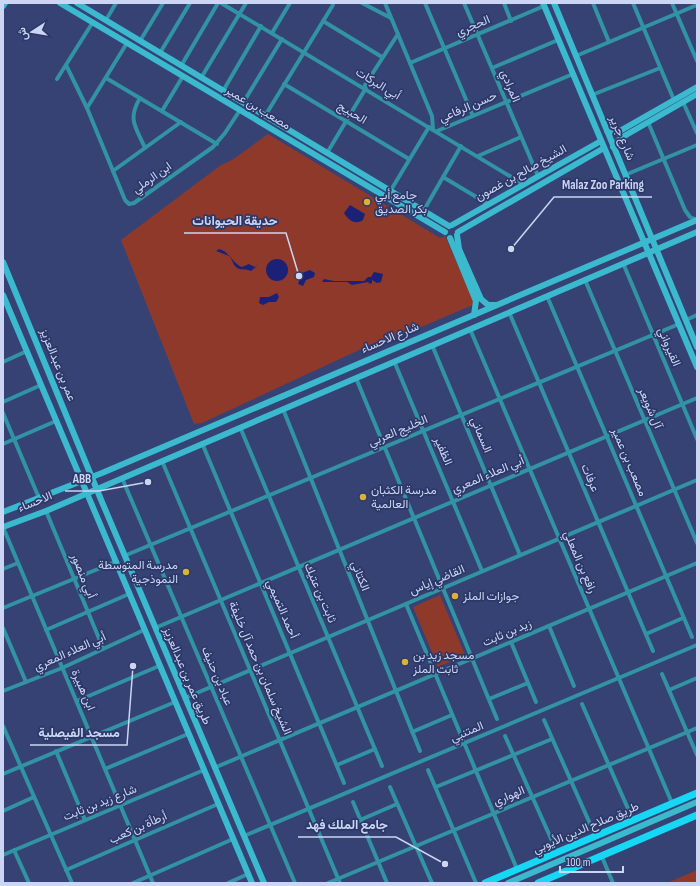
<svg xmlns="http://www.w3.org/2000/svg" width="700" height="886" viewBox="0 0 700 886" font-family="'Sofia Sans Condensed',Vazirmatn,sans-serif">
  <rect width="100%" height="100%" fill="#364274"/>
  <g fill="#8f392b">
    <path d="M 268,134 L 440,238 L 445,236 L 475,304 L 386,342 L 374,347 L 370,345 L 202,423 L 194,424 L 121,240 L 221,165 L 232,160 Z"/>
    <path d="M 440,595 L 465,655 L 438,667 L 413,607 Z"/>
    <path d="M 697,870 L 697,883 L 667,883 Z"/>
  </g>
  <g fill="#1b2177">
    <path d="M 350,205 L 365,214 L 363,220 C 355,225 349,221 344,213 Z"/>
    <path d="M 219,249 C 229,251 232,263 242,267 L 249,264 L 255,267 L 258,265 L 251,271 C 246,268 240,271 236,267 C 233,265 233,260 229,256 L 216,251 Z"/>
    <circle cx="277" cy="270" r="11"/>
    <path d="M 310,270 L 315,273 L 314,277 L 306,280 L 303,286 L 298,284 L 302,273 Z"/>
    <path d="M 374,272 L 383,274 L 381,282 L 377,283 L 372,280 L 372,283 L 370,284 L 368,282 L 352,285 L 347,282 L 322,282 L 324,279 L 334,281 L 364,281 L 368,277 L 371,277 Z"/>
    <path d="M 277,293 L 279,297 L 276,302 L 269,302 L 263,305 L 259,303 L 260,297 L 269,297 Z"/>
  </g>
  <g fill="none" stroke-linecap="round" stroke-linejoin="round">
    <g stroke="#3193a4" stroke-width="4">
      <path d="M 221,3 L 523,184"/>
      <path d="M 362,3 L 391,18"/>
      <path d="M 385,3 L 432,116 L 433,129"/>
      <path d="M 425,3 L 473,116"/>
      <path d="M 464,3 L 538,176"/>
      <path d="M 504,3 L 511,21"/>
      <path d="M 593,3 L 609,42"/>
      <path d="M 633,3 L 674,100"/>
      <path d="M 672,3 L 697,61"/>
      <path d="M 106,20 L 116,3"/>
      <path d="M 323,21 L 382,57"/>
      <path d="M 272,33 L 290,3"/>
      <path d="M 140,41 L 163,3"/>
      <path d="M 160,53 L 190,3"/>
      <path d="M 576,56 L 697,5"/>
      <path d="M 410,63 L 544,6"/>
      <path d="M 66,65 L 87,108 L 125,200 L 129,204 L 134,203 L 213,147 L 225,133 L 240,110"/>
      <path d="M 181,66 L 218,3"/>
      <path d="M 492,68 L 558,40"/>
      <path d="M 106,78 L 217,144"/>
      <path d="M 201,78 L 246,3"/>
      <path d="M 57,79 L 93,22"/>
      <path d="M 284,84 L 409,159"/>
      <path d="M 223,91 L 261,26"/>
      <path d="M 592,95 L 660,68"/>
      <path d="M 140,98 C 127,120 136,127 145,148"/>
      <path d="M 683,102 L 697,133"/>
      <path d="M 243,103 L 282,39"/>
      <path d="M 87,108 L 127,43"/>
      <path d="M 162,111 L 183,76"/>
      <path d="M 265,116 L 333,5"/>
      <path d="M 648,122 L 685,210 L 690,217 L 697,220"/>
      <path d="M 437,131 L 573,74"/>
      <path d="M 327,153 L 366,88 L 365,85 L 398,34"/>
      <path d="M 478,156 L 521,137"/>
      <path d="M 113,171 L 181,122"/>
      <path d="M 625,175 L 697,145"/>
      <path d="M 443,177 L 488,204"/>
      <path d="M 391,190 L 429,127"/>
      <path d="M 424,210 L 461,146"/>
      <path d="M 623,263 L 697,439"/>
      <path d="M 585,280 L 697,543"/>
      <path d="M 547,296 L 692,637"/>
      <path d="M 509,312 L 653,651"/>
      <path d="M 686,320 L 697,315"/>
      <path d="M 470,329 L 672,803"/>
      <path d="M 432,345 L 520,555"/>
      <path d="M 394,361 L 482,571"/>
      <path d="M 3,362 L 27,351"/>
      <path d="M 356,378 L 497,719"/>
      <path d="M 3,402 L 41,385"/>
      <path d="M 283,409 L 420,751"/>
      <path d="M 3,413 L 39,498"/>
      <path d="M 240,427 L 382,766"/>
      <path d="M 202,443 L 344,783"/>
      <path d="M 3,444 L 56,421"/>
      <path d="M 162,461 L 340,883"/>
      <path d="M 122,478 L 295,883"/>
      <path d="M 46,511 L 103,648"/>
      <path d="M 3,527 L 153,883"/>
      <path d="M 124,556 L 679,324"/>
      <path d="M 3,569 L 18,563"/>
      <path d="M 406,604 L 517,869"/>
      <path d="M 3,608 L 115,562"/>
      <path d="M 549,626 L 574,686"/>
      <path d="M 3,628 L 26,682"/>
      <path d="M 155,628 L 697,398"/>
      <path d="M 46,630 L 129,594"/>
      <path d="M 646,634 L 683,618"/>
      <path d="M 511,642 L 536,702"/>
      <path d="M 662,674 L 697,755"/>
      <path d="M 669,690 L 697,678"/>
      <path d="M 3,691 L 62,668 L 144,630"/>
      <path d="M 185,698 L 697,480"/>
      <path d="M 489,699 L 528,683"/>
      <path d="M 77,701 L 159,666"/>
      <path d="M 582,704 L 633,820"/>
      <path d="M 544,720 L 595,835"/>
      <path d="M 3,726 L 72,883"/>
      <path d="M 412,732 L 452,715"/>
      <path d="M 505,736 L 557,852"/>
      <path d="M 56,751 L 85,820"/>
      <path d="M 337,765 L 375,749"/>
      <path d="M 214,768 L 697,563"/>
      <path d="M 105,769 L 188,734"/>
      <path d="M 428,770 L 476,883"/>
      <path d="M 3,774 L 175,702"/>
      <path d="M 390,787 L 432,883"/>
      <path d="M 436,787 L 552,739"/>
      <path d="M 353,802 L 387,883"/>
      <path d="M 3,811 L 34,797"/>
      <path d="M 360,820 L 397,804"/>
      <path d="M 244,836 L 697,645"/>
      <path d="M 14,850 L 29,883"/>
      <path d="M 3,855 L 204,770"/>
      <path d="M 602,857 L 613,883"/>
      <path d="M 66,870 L 218,804"/>
      <path d="M 133,883 L 233,839"/>
      <path d="M 228,883 L 248,874"/>
      <path d="M 328,883 L 697,728"/>
    </g>
    <g stroke="#3bb9ce" stroke-width="6">
      <path d="M 60,3 L 445,232"/>
      <path d="M 77,3 L 449,226"/>
      <path d="M 543,3 L 697,367"/>
      <path d="M 554,3 L 697,347"/>
      <path d="M 3,6 L 5,3"/>
      <path d="M 607,131 L 613,133 L 618,132 L 697,87"/>
      <path d="M 613,147 L 619,140 L 626,135 L 697,94"/>
      <path d="M 452,225 L 601,141"/>
      <path d="M 458,232 L 604,148"/>
      <path d="M 457,235 L 459,249 L 481,299 L 488,305 L 495,305"/>
      <path d="M 450,238 L 476,301 L 474,315"/>
      <path d="M 3,262 L 102,502 L 264,883"/>
      <path d="M 3,295 L 252,883"/>
      <path d="M 3,512 L 102,473 L 697,220"/>
      <path d="M 3,527 L 46,511 L 697,232"/>
      <path d="M 508,883 L 697,802"/>
    </g>
    <g stroke="#16d8f4" stroke-width="7">
      <path d="M 485,883 L 697,793"/>
      <path d="M 538,883 L 697,815"/>
    </g>
  </g>
  <g fill="#d9b334" stroke="#2c3868" stroke-width="1.5">
    <circle cx="367" cy="202" r="4"/>
    <circle cx="363" cy="497" r="4"/>
    <circle cx="186" cy="572" r="4"/>
    <circle cx="455" cy="596" r="4"/>
    <circle cx="405" cy="662" r="4"/>
  </g>
  <g text-anchor="middle" dominant-baseline="central" stroke-width="3.5" stroke-linejoin="round" paint-order="stroke">
    <g font-size="12" fill="#ccd5f3" stroke="#2c3868">
      <text transform="translate(473 26) rotate(-23)">الحجري</text>
      <text transform="translate(378 84) rotate(31)">أبي البركات</text>
      <text transform="translate(510 86) rotate(67)">المرادي</text>
      <text transform="translate(468 107) rotate(-23)">حسن الرفاعي</text>
      <text transform="translate(258 108) rotate(31)">مصعب بن عمير</text>
      <text transform="translate(352 113) rotate(31)">الحبيج</text>
      <text transform="translate(622 138) rotate(67)">شارع جرير</text>
      <text transform="translate(521 173) rotate(-29)">الشيخ صالح بن غصون</text>
      <text transform="translate(152 178) rotate(-35)">ابن الرملي</text>
      <text transform="translate(390 338) rotate(-23)">شارع الاحساء</text>
      <text transform="translate(669 347) rotate(67)">القيرواني</text>
      <text transform="translate(58 365) rotate(68)">عمر بن عبدالعزيز</text>
      <text transform="translate(650 408) rotate(67)">آل شويعر</text>
      <text transform="translate(398 431) rotate(-23)">الخليج العربي</text>
      <text transform="translate(481 435) rotate(67)">السماني</text>
      <text transform="translate(443 451) rotate(67)">الظفير</text>
      <text transform="translate(629 462) rotate(67)">مصعب بن عمير</text>
      <text transform="translate(488 475) rotate(-23)">أبي العلاء المعري</text>
      <text transform="translate(590 478) rotate(67)">عرفات</text>
      <text transform="translate(35 502) rotate(-22)">الاحساء</text>
      <text transform="translate(580 562) rotate(67)">رافع بن المعلي</text>
      <text transform="translate(83 576) rotate(68)">أبي منصور</text>
      <text transform="translate(360 576) rotate(68)">الكتاني</text>
      <text transform="translate(437 580) rotate(-23)">القاضي إياس</text>
      <text transform="translate(320 593) rotate(67)">ثابت بن عتيك</text>
      <text transform="translate(282 609) rotate(67)">أحمد التميمي</text>
      <text transform="translate(507 633) rotate(-23)">زيد بن ثابت</text>
      <text transform="translate(70 652) rotate(-24)">أبي العلاء المعري</text>
      <text transform="translate(260 668) rotate(67)">الشيخ سلمان بن حمد آل خليفة</text>
      <text transform="translate(187 676) rotate(67)">طريق عمر بن عبدالعزيز</text>
      <text transform="translate(217 676) rotate(67)">عباد بن حنيف</text>
      <text transform="translate(83 690) rotate(67)">ابن هبيرة</text>
      <text transform="translate(467 732) rotate(-23)">المتنبي</text>
      <text transform="translate(509 796) rotate(-23)">الهواري</text>
      <text transform="translate(100 803) rotate(-22)">شارع زيد بن ثابت</text>
      <text transform="translate(138 828) rotate(-24)">أرطأة بن كعب</text>
      <text transform="translate(586 828) rotate(-23)">طريق صلاح الدين الأيوبي</text>
    </g>
    <g font-size="12" fill="#ccd5f3" stroke="#2c3868" text-anchor="start">
      <text x="375" y="195">جامع أبي<tspan x="375" dy="14">بكر الصديق</tspan></text>
      <text x="371" y="490">مدرسة الكثبان<tspan x="371" dy="14">العالمية</tspan></text>
      <text x="178" y="565" text-anchor="end">مدرسة المتوسطة<tspan x="178" dy="14">النموذجية</tspan></text>
      <text x="463" y="596">جوازات الملز</text>
      <text x="413" y="655">مسجد زيد بن<tspan x="413" dy="14">ثابت الملز</tspan></text>
    </g>
  </g>
  <path fill="none" stroke="#ccd5f3" stroke-width="1.5" d="M511 249L554 197H652M299 276L286 233H184M148 482L99 491H65M133 666L127 745H30M445 864L396 837H298"/>
  <g fill="#ccd5f3" stroke="#2c3868" stroke-width="1.5">
    <circle cx="511" cy="249" r="4"/>
    <circle cx="299" cy="276" r="4"/>
    <circle cx="148" cy="482" r="4"/>
    <circle cx="133" cy="666" r="4"/>
    <circle cx="445" cy="864" r="4"/>
  </g>
  <g font-size="13" text-anchor="middle" font-weight="bold" fill="#ccd5f3" stroke="#2c3868" stroke-width="3.5" stroke-linejoin="round" paint-order="stroke">
    <text x="603" y="189">Malaz Zoo Parking</text>
    <text x="235" y="225">حديقة الحيوانات</text>
    <text x="82" y="483">ABB</text>
    <text x="79" y="737">مسجد الفيصلية</text>
    <text x="347" y="829">جامع الملك فهد</text>
  </g>
  <rect width="700" height="886" fill="none" stroke="#ccd5f3" stroke-width="8"/>
  <g transform="translate(32 32) rotate(258)" stroke="#2c3868" stroke-width="3" paint-order="stroke">
  <path d="M0-3L7 15L0 10L-7 15Z" fill="#ccd5f3"/>
  <text y="-6" font-size="11" font-weight="bold" text-anchor="middle" fill="#ccd5f3">ش</text>
  </g>
  <path d="M560 866v6h63v-6" fill="none" stroke="#ccd5f3" stroke-width="2"/>
  <text x="566" y="866" font-size="12" fill="#ccd5f3" stroke="#2c3868" stroke-width="3" paint-order="stroke">100 m</text>
</svg>
